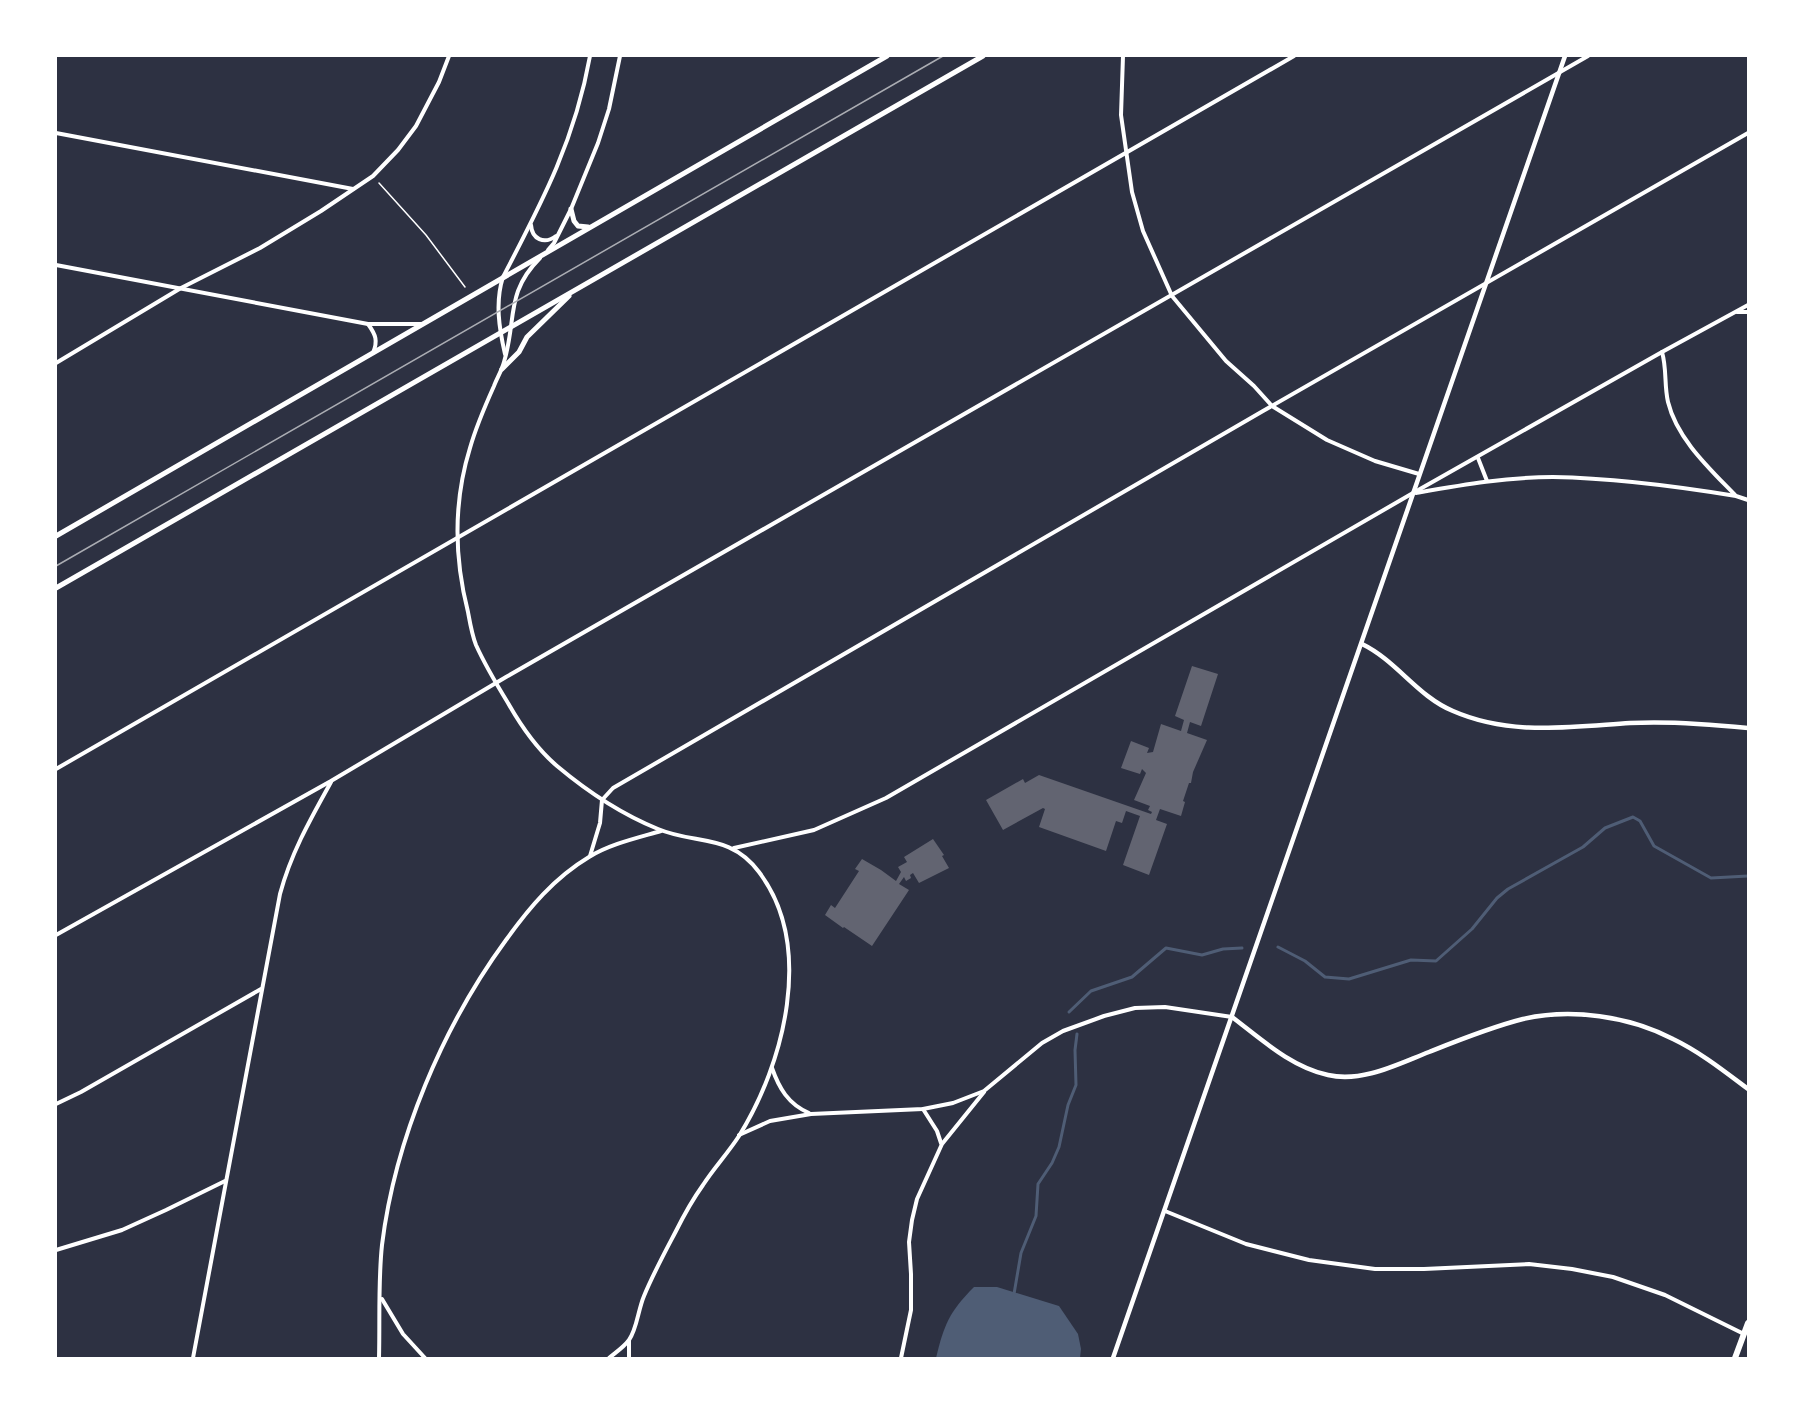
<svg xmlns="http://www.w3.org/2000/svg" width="1804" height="1414" viewBox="0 0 1804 1414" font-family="Quicksand,sans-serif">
  <rect width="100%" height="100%" fill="#2d3142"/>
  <path fill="#4f5d75" d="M 974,1287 L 997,1287 L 1059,1306 L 1078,1334 L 1081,1349 L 1080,1358 L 936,1358 C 944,1325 949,1312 974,1287 Z"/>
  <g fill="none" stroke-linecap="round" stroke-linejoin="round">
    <g stroke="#4f5d75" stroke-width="3">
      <path d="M 1278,947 L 1305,961 L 1325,977 L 1349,979 L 1411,960 L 1436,961 L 1472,929 L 1497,898 L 1508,889 L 1583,847 L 1605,828 L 1633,817 L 1640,821 L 1654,846 L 1711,878 L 1748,876"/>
      <path d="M 1069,1012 L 1091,991 L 1132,977 L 1166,948 L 1202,955 L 1223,949 L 1242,948"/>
      <path d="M 1014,1294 L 1021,1253 L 1036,1216 L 1038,1184 L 1052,1163 L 1059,1147 L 1068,1105 L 1076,1085 L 1075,1050 L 1077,1034"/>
    </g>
  </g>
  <g fill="#626471">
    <path d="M 1192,666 L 1218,674 L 1201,726 L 1190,722 L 1187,733 L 1207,740 L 1193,772 L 1191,783 L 1189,783 L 1183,801 L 1185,802 L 1181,816 L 1160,809 L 1156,820 L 1167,824 L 1149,875 L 1123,865 L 1140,816 L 1126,811 L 1122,823 L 1116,821 L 1106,851 L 1039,827 L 1045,809 L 1043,808 L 1003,830 L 986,800 L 1023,779 L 1025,783 L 1039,775 L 1151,814 L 1152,812 L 1148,810 L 1150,806 L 1134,800 L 1146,773 L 1142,769 L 1140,774 L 1121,768 L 1131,741 L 1149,748 L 1147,753 L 1153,752 L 1161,724 L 1181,731 L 1184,720 L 1175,716 Z"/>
    <path d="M 933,839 L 944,855 L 942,856 L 949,868 L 919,883 L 913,873 L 910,875 L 911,878 L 906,881 L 904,877 L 899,884 L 909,890 L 872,946 L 844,927 L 843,928 L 825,915 L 831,905 L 835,908 L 859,871 L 855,869 L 862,859 L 881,870 L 896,881 L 901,872 L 898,867 L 907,862 L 904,857 Z"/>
  </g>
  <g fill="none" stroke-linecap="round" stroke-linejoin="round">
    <path stroke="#fff" stroke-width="1.5" d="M 379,183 L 426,235 L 465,287"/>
    <g stroke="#fff" stroke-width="4">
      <path d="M 1123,56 L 1121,115 L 1132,192 L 1143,231 L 1172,296 L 1226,361 L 1254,386 L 1272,406 L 1327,440 L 1375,461 L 1419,474"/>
      <path d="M 56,133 L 353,189"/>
      <path d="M 531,225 C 532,239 544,245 556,236"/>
      <path d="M 548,250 L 554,243 L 571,209 L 598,143 L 609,109 L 620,56"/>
      <path d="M 540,258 C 505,293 517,319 504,362 C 502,370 497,378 494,386 C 485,406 476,427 470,448 C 453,503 454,557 468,612 C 470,623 472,635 476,645 C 485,665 497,685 508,703 C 521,726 537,749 557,766 C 588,792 621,814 658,829 C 696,845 730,833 759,872 C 815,946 784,1064 739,1136 C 728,1153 714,1168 703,1185 C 693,1199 684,1215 676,1231 C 665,1252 653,1274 644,1296 C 638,1310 637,1329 629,1340 C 624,1347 615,1353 609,1358"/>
      <path d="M 56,265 L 368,324 L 421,324"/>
      <path d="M 1737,312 L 1748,312"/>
      <path d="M 368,324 C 376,335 378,341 373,353"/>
      <path d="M 1662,352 C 1667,369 1664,385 1668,402 C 1677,439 1710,469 1735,495"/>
      <path d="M 505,354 C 499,328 495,302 503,277 C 542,202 575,140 590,56"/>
      <path d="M 56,363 L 181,288 L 260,248 L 321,211 L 373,176 L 398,150 L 416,126 L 439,82 L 449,56"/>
      <path d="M 1478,458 L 1487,481"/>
      <path d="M 1416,493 C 1462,485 1507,477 1553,477 C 1615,478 1675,486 1736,496 L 1748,500"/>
      <path d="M 56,769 L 1294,56"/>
      <path d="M 602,800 L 613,788 L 1263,411 L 1748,133"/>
      <path d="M 734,848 L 814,830 L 886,798 L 1413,493 L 1662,352 L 1748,305"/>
      <path d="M 590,856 L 600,823 L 602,800"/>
      <path d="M 56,935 L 331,781 L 506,677 L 1588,56"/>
      <path d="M 772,1068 C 779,1088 788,1104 809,1113"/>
      <path d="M 56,1104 L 81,1092 L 261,989"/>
      <path d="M 923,1109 L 937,1131 L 941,1143"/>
      <path d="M 739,1135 L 770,1121 L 811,1114 L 923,1109 L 953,1103 L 984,1091 L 1042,1043 L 1063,1031 L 1104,1016 L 1135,1008 L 1165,1007 L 1232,1017"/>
      <path d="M 1165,1211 L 1246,1244 L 1309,1260 L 1375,1269 L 1424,1269 L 1529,1264 L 1572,1269 L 1613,1277 L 1665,1295 L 1744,1334"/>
      <path d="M 56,1250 L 122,1230 L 166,1210 L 225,1181"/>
      <path d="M 382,1299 L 403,1334 L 425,1358"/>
      <path d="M 193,1358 L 280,894 C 291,853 311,818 331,782"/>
      <path d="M 379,1358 C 380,1321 378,1282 382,1245 C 395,1139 443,1026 506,940 C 529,908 554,878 589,857 C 610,844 637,838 661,831"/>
      <path d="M 629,1358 L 629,1341"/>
      <path d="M 901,1358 L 911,1310 L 911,1274 L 909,1242 L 912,1220 L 917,1199 L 942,1144 L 984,1092"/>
    </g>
    <g stroke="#fff" stroke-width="4.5">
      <path d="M 1362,644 C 1397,661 1417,696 1453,711 C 1510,736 1569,727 1630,723 C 1669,721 1709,724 1748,728"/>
      <path d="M 1232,1017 C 1261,1039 1291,1067 1328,1075 C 1362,1083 1398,1064 1429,1052 C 1459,1040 1491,1027 1523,1019 C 1571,1008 1629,1016 1673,1039 C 1700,1052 1724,1071 1748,1089"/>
      <path d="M 1113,1358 L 1565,56"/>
    </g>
    <g stroke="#fff" stroke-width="5">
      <path d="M 571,209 L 574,221 L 578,226 L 588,227"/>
      <path d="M 502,369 L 519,352 L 527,337 L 569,296"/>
      <path d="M 56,536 L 887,56"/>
      <path d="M 56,588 L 983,56"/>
    </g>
    <path stroke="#fff" stroke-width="6" d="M 1735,1358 L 1748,1323"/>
    <path stroke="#abadb3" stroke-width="1.5" d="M 56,566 L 943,56"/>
  </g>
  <rect width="1804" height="1414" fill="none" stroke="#ffffff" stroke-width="114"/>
</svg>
